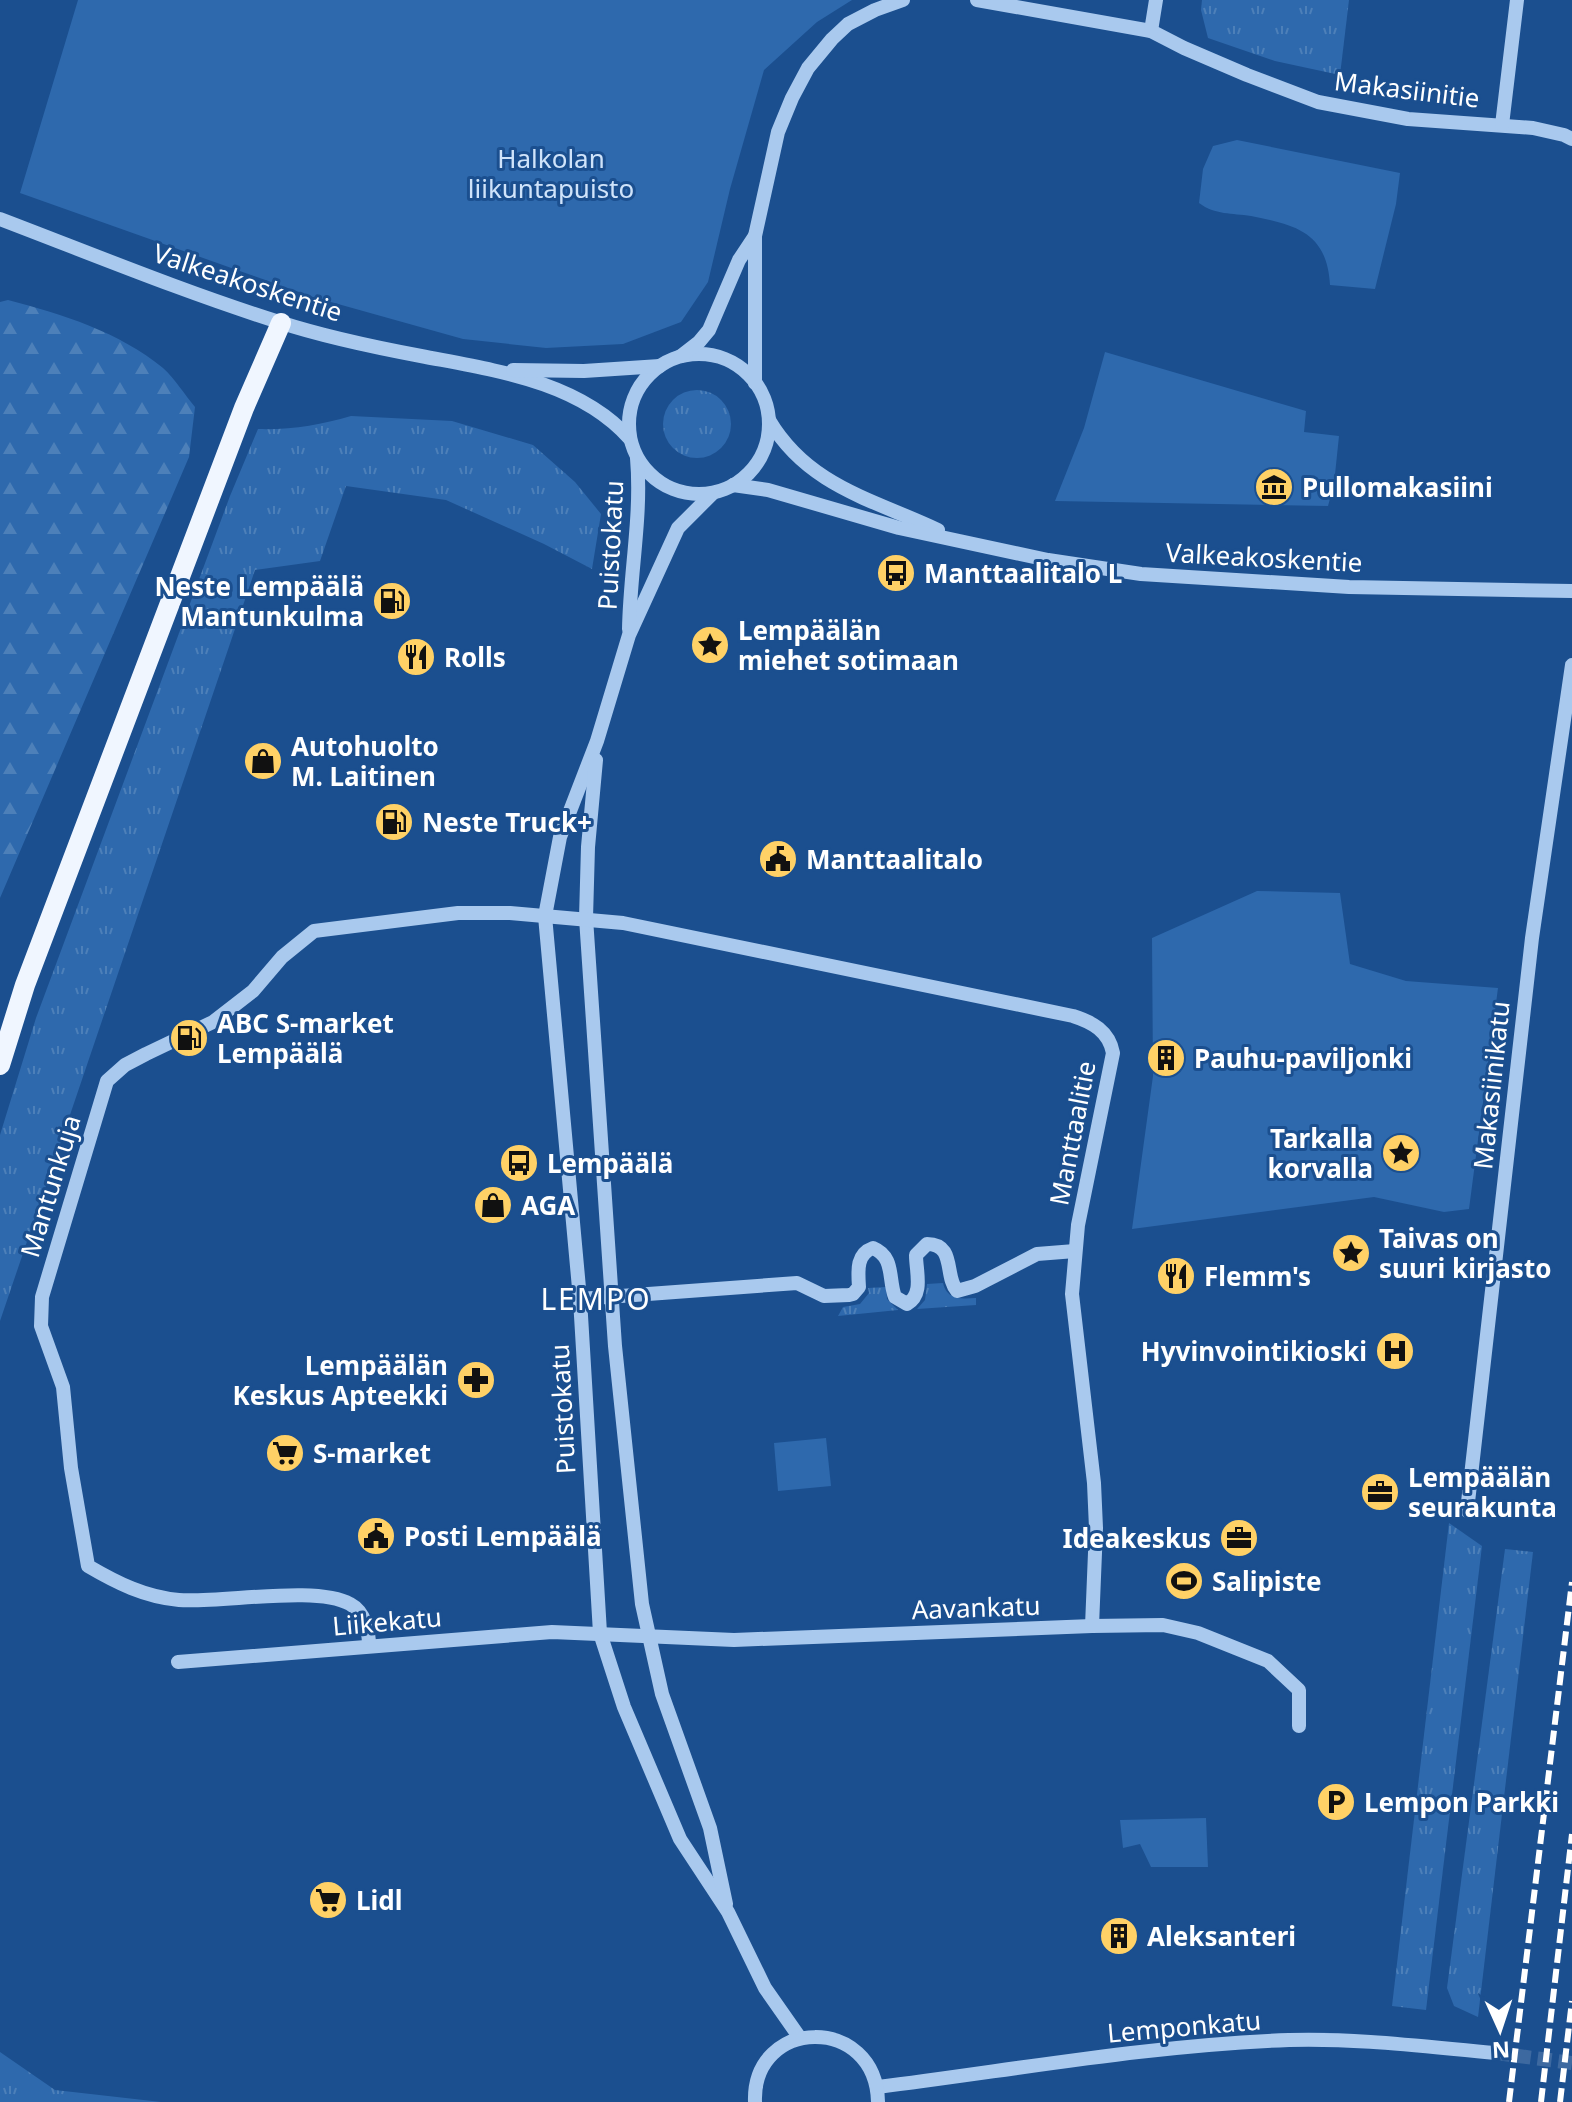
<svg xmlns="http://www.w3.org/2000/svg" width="1572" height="2102" viewBox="0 0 1572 2102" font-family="'Noto Sans',sans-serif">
  <defs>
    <pattern id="grass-tufts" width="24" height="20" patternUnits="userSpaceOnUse" patternTransform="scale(2)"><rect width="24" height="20" fill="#2e69ad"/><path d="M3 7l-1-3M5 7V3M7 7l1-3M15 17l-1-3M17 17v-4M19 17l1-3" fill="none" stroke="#4d80b9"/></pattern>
    <pattern id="forest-firs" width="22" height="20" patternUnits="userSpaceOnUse" patternTransform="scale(2)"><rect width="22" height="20" fill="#2e69ad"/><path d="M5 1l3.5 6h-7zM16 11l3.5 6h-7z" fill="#4d80b9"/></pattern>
  </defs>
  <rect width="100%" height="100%" fill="#1b4f8f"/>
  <g fill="url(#grass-tufts)">
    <path d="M 1202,0 L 1349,0 L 1340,75 L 1275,61 L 1208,38 L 1201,10 Z"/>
    <circle cx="697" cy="424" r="34"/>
    <path d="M 351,416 L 452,421 L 533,445 L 575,482 L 601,514 L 592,569 L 544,544 L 446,500 L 346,486 L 320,561 L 255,570 L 0,1321 L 0,1135 L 36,1018 L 230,496 L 258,429 C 291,430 320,425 351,416 Z"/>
    <path d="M 943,1283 C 947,1300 961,1299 976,1298 L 976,1305 L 917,1309 L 925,1300 L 927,1284 Z"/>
    <path d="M 886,1287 L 887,1299 L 898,1310 L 838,1316 L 843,1307 L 860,1304 L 869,1293 L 868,1288 Z"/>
    <path d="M 1449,1523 L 1482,1546 L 1426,2010 L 1392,2006 Z"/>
    <path d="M 1505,1549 L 1533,1552 L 1478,2017 L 1454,2006 L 1447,1988 Z"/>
    <path d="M 0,2052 L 55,2090 L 161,2102 L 0,2102 Z"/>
  </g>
  <path fill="url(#forest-firs)" d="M 8,300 C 62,314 119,332 163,368 C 175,379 185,395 195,407 L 189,457 L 0,898 L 0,302 Z"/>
  <g fill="#2e69ad">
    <path d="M 78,0 L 852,0 L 817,22 L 764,70 L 730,189 L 708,282 L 681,322 L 623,344 L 546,348 L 463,339 L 313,297 L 20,193 Z"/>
    <path d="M 1237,140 L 1400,173 L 1396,204 L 1375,289 L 1330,285 C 1327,233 1297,225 1251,216 C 1232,213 1215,215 1199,203 L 1203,169 L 1213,146 Z"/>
    <path d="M 1105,352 L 1306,411 L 1304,432 L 1339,436 L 1334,484 L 1328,506 L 1055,501 L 1084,428 Z"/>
    <path d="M 1257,891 L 1340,893 L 1350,964 L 1406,981 L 1498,988 L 1469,1209 L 1444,1212 L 1374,1197 L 1132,1229 L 1153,1076 L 1152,938 Z"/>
    <path d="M 826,1438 L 831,1486 L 778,1491 L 774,1443 Z"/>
    <path d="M 1206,1818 L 1208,1867 L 1151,1867 L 1140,1844 L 1123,1848 L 1120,1820 Z"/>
  </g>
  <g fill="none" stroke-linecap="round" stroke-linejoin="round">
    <path stroke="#3d69a0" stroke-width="14" stroke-dasharray="14 7" stroke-linecap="butt" d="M 1496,2053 L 1572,2063"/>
    <g stroke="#a9c9ee" stroke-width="14">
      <path d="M 977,0 L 1151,31 L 1184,48 L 1247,75 L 1318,102 L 1408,119 L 1533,128 L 1564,135 L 1572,139"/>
      <path d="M 1151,31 L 1156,0"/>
      <path d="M 1502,125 L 1517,0"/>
      <path d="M 0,219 C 92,254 184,292 279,322 C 325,337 373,347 421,356 C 493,370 579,381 630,439"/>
      <circle cx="699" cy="424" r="70"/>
      <path d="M 681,356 L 699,342 L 709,330 L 739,260 L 755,236"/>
      <path d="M 513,370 L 584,371 L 660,366"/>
      <path d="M 755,383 L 755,236 L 778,132 L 792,98 L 808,68 L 832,39 L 848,24 L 875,10 L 903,0"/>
      <path d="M 769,420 C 808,486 872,499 938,530"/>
      <path d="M 733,485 L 768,490 L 899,528 L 1048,560 L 1141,574 L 1349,587 L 1572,591"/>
      <path d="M 713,493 L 678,528 L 629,635 L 597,741 L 560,837 L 545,916 L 580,1299 L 600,1633 L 624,1707 L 680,1839 L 728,1912 L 765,1988 L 800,2038"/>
      <path d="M 629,629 C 630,571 642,516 637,458"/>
      <path d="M 596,760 L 588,847 L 586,918 L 615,1346 L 642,1604 L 662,1694 L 710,1828 L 726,1904"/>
      <path d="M 580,1299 L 797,1283 L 824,1296 L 849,1295 L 853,1294 L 859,1287 C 858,1271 856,1254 873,1248 C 895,1257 888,1279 895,1297 L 907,1304 C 924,1294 916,1272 916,1255 L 927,1244 C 956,1244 944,1276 957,1291 L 975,1286 L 1037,1254 L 1075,1251"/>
      <path d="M 1467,1511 L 1532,938 L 1572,665"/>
      <path d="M 369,1646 C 369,1631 365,1612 350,1604 C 317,1585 223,1603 179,1600 C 145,1597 117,1583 88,1566 L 71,1468 L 63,1387 L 41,1326 L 42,1297 L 107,1081 L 125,1065 L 146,1054 L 213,1022 L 253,991 L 282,957 L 314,931 L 458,913 L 510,913 L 623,923 L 1073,1016 C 1092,1022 1109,1031 1113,1053 L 1078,1225 L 1072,1294 L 1094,1483 L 1096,1528 L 1092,1626"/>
      <path d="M 178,1662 L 552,1632 L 734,1640 L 1092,1626 L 1163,1625 L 1198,1633 L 1268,1661 L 1299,1690 L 1299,1726"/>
      <path d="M 878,2087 C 1014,2070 1151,2045 1289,2040 C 1358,2038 1427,2047 1496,2053"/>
      <path d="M 755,2102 C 752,2017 876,2014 878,2102"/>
    </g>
    <path stroke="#f0f6ff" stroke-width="20" d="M 0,1065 L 25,985 L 244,408 L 281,323"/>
    <g stroke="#fff" stroke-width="6" stroke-dasharray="14 6" stroke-linecap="butt">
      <path d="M 1509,2102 L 1572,1582"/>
      <path d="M 1541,2102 L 1572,1834"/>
      <path d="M 1560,2102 L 1572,2001"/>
    </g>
  </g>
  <defs>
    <g id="museum-disc" transform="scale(2)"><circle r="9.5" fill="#ffd166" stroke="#1b4f8f"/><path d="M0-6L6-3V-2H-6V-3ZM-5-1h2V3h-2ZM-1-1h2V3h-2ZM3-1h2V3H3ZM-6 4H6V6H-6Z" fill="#111"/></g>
    <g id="bus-disc" transform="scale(2)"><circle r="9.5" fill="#ffd166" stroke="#1b4f8f"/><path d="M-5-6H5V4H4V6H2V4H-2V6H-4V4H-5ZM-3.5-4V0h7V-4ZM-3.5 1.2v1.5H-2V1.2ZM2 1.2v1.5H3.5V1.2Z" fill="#111"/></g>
    <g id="fuel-disc" transform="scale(2)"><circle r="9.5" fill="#ffd166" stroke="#1b4f8f"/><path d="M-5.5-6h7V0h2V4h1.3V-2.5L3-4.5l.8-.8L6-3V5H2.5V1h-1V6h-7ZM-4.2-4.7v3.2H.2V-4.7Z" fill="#111"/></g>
    <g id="sight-disc" transform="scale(2)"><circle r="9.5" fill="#ffd166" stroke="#1b4f8f"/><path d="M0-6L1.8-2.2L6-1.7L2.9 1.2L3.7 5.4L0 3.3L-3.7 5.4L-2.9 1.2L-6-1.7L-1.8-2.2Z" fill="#111"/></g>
    <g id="restaurant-disc" transform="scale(2)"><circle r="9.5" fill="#ffd166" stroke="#1b4f8f"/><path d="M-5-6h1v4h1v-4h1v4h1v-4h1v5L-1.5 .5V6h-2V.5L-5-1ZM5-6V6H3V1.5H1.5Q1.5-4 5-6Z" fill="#111"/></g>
    <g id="shop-disc" transform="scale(2)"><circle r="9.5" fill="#ffd166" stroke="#1b4f8f"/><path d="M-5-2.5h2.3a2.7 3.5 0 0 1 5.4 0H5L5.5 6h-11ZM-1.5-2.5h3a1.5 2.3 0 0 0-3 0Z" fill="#111"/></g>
    <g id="civic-disc" transform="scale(2)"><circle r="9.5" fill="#ffd166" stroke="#1b4f8f"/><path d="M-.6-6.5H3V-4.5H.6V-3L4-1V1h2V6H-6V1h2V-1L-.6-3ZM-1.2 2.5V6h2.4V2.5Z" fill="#111"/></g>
    <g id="building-disc" transform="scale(2)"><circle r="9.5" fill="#ffd166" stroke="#1b4f8f"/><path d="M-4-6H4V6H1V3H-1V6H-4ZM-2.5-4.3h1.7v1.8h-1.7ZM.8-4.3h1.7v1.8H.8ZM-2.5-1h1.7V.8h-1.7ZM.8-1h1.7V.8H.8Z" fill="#111"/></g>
    <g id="hospital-disc" transform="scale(2)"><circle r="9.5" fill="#ffd166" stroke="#1b4f8f"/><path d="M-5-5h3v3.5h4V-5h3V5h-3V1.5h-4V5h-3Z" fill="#111"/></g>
    <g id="pharmacy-disc" transform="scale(2)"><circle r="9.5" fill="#ffd166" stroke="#1b4f8f"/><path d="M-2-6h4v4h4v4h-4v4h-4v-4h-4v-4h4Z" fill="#111"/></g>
    <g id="supermarket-disc" transform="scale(2)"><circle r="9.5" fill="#ffd166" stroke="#1b4f8f"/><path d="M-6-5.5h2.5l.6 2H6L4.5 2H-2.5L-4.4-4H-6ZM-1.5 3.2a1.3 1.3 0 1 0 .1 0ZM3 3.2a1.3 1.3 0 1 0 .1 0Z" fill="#111"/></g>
    <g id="office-disc" transform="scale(2)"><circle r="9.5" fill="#ffd166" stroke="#1b4f8f"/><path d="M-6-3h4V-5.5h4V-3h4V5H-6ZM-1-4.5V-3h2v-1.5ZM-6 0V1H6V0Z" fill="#111"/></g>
    <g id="stadium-disc" transform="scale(2)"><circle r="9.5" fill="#ffd166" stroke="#1b4f8f"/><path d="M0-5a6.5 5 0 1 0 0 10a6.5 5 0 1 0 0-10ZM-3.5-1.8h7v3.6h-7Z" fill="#111"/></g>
    <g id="parking-disc" transform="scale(2)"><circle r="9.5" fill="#ffd166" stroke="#1b4f8f"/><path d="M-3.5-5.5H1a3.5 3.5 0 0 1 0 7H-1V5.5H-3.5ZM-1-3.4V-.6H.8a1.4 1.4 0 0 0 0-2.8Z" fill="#111"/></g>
  </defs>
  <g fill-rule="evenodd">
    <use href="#museum-disc" x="1274" y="487"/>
    <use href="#bus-disc" x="896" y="573"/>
    <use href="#fuel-disc" x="392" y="601"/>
    <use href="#sight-disc" x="710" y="645"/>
    <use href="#restaurant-disc" x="416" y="657"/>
    <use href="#shop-disc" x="263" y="761"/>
    <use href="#fuel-disc" x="394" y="822"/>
    <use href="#civic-disc" x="778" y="859"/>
    <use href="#fuel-disc" x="189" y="1038"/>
    <use href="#building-disc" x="1166" y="1058"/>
    <use href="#sight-disc" x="1401" y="1153"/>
    <use href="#bus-disc" x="519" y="1163"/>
    <use href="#shop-disc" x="493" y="1205"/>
    <use href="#sight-disc" x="1351" y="1253"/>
    <use href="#restaurant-disc" x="1176" y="1276"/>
    <use href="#hospital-disc" x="1395" y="1351"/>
    <use href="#pharmacy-disc" x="476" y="1380"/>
    <use href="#supermarket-disc" x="285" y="1453"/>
    <use href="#office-disc" x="1380" y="1492"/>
    <use href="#civic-disc" x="376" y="1536"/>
    <use href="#office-disc" x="1239" y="1538"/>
    <use href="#stadium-disc" x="1184" y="1581"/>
    <use href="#parking-disc" x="1336" y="1802"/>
    <use href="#supermarket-disc" x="328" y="1900"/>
    <use href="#building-disc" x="1119" y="1936"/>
  </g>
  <g text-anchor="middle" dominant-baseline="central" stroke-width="6" stroke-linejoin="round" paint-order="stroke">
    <g font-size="26" fill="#fff" stroke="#1b4f8f">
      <text transform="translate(1407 89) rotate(7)">Makasiinitie</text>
      <text transform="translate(248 282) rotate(18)">Valkeakoskentie</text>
      <text transform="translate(610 545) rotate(-87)">Puistokatu</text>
      <text transform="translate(1264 557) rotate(3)">Valkeakoskentie</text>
      <text transform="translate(1491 1085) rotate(-84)">Makasiinikatu</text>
      <text transform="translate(1072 1133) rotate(-79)">Manttaalitie</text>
      <text transform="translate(50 1186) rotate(-73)">Mantunkuja</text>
      <text transform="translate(562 1409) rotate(-93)">Puistokatu</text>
      <text transform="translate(976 1607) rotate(-2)">Aavankatu</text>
      <text transform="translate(387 1621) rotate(-5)">Liikekatu</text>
      <text transform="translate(1184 2026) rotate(-5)">Lemponkatu</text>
    </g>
    <g font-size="26" fill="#cfe3fa" stroke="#1b4f8f">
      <text x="551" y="158">Halkolan<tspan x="551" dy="30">liikuntapuisto</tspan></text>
    </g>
    <g font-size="26" font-weight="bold" fill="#fff" stroke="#1b4f8f" text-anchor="start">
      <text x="1302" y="487">Pullomakasiini</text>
      <text x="924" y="573">Manttaalitalo L</text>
      <text x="364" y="586" text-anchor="end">Neste Lempäälä<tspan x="364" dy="30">Mantunkulma</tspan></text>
      <text x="738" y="630">Lempäälän<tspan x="738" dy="30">miehet sotimaan</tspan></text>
      <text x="444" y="657">Rolls</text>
      <text x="291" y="746">Autohuolto<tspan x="291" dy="30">M. Laitinen</tspan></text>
      <text x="422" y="822">Neste Truck+</text>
      <text x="806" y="859">Manttaalitalo</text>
      <text x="217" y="1023">ABC S-market<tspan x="217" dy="30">Lempäälä</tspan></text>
      <text x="1194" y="1058">Pauhu-paviljonki</text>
      <text x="1373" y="1138" text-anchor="end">Tarkalla<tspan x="1373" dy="30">korvalla</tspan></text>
      <text x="547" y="1163">Lempäälä</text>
      <text x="521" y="1205">AGA</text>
      <text x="1379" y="1238">Taivas on<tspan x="1379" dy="30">suuri kirjasto</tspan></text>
      <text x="1204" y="1276">Flemm's</text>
      <text x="1367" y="1351" text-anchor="end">Hyvinvointikioski</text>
      <text x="448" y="1365" text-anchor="end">Lempäälän<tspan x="448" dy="30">Keskus Apteekki</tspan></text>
      <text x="313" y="1453">S-market</text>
      <text x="1408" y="1477">Lempäälän<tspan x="1408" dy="30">seurakunta</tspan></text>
      <text x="404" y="1536">Posti Lempäälä</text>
      <text x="1211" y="1538" text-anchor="end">Ideakeskus</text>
      <text x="1212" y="1581">Salipiste</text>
      <text x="1364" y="1802">Lempon Parkki</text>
      <text x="356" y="1900">Lidl</text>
      <text x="1147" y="1936">Aleksanteri</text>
    </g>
    <g font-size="30" letter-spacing="2" fill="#fff" stroke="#1b4f8f">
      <text x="596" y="1298">LEMPO</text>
    </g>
  </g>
  <g transform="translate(1500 2030) rotate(177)" stroke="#1b4f8f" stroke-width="6" paint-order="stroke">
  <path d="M0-6L14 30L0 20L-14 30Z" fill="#ffffff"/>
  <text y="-12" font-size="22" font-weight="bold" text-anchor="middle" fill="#ffffff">N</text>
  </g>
</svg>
